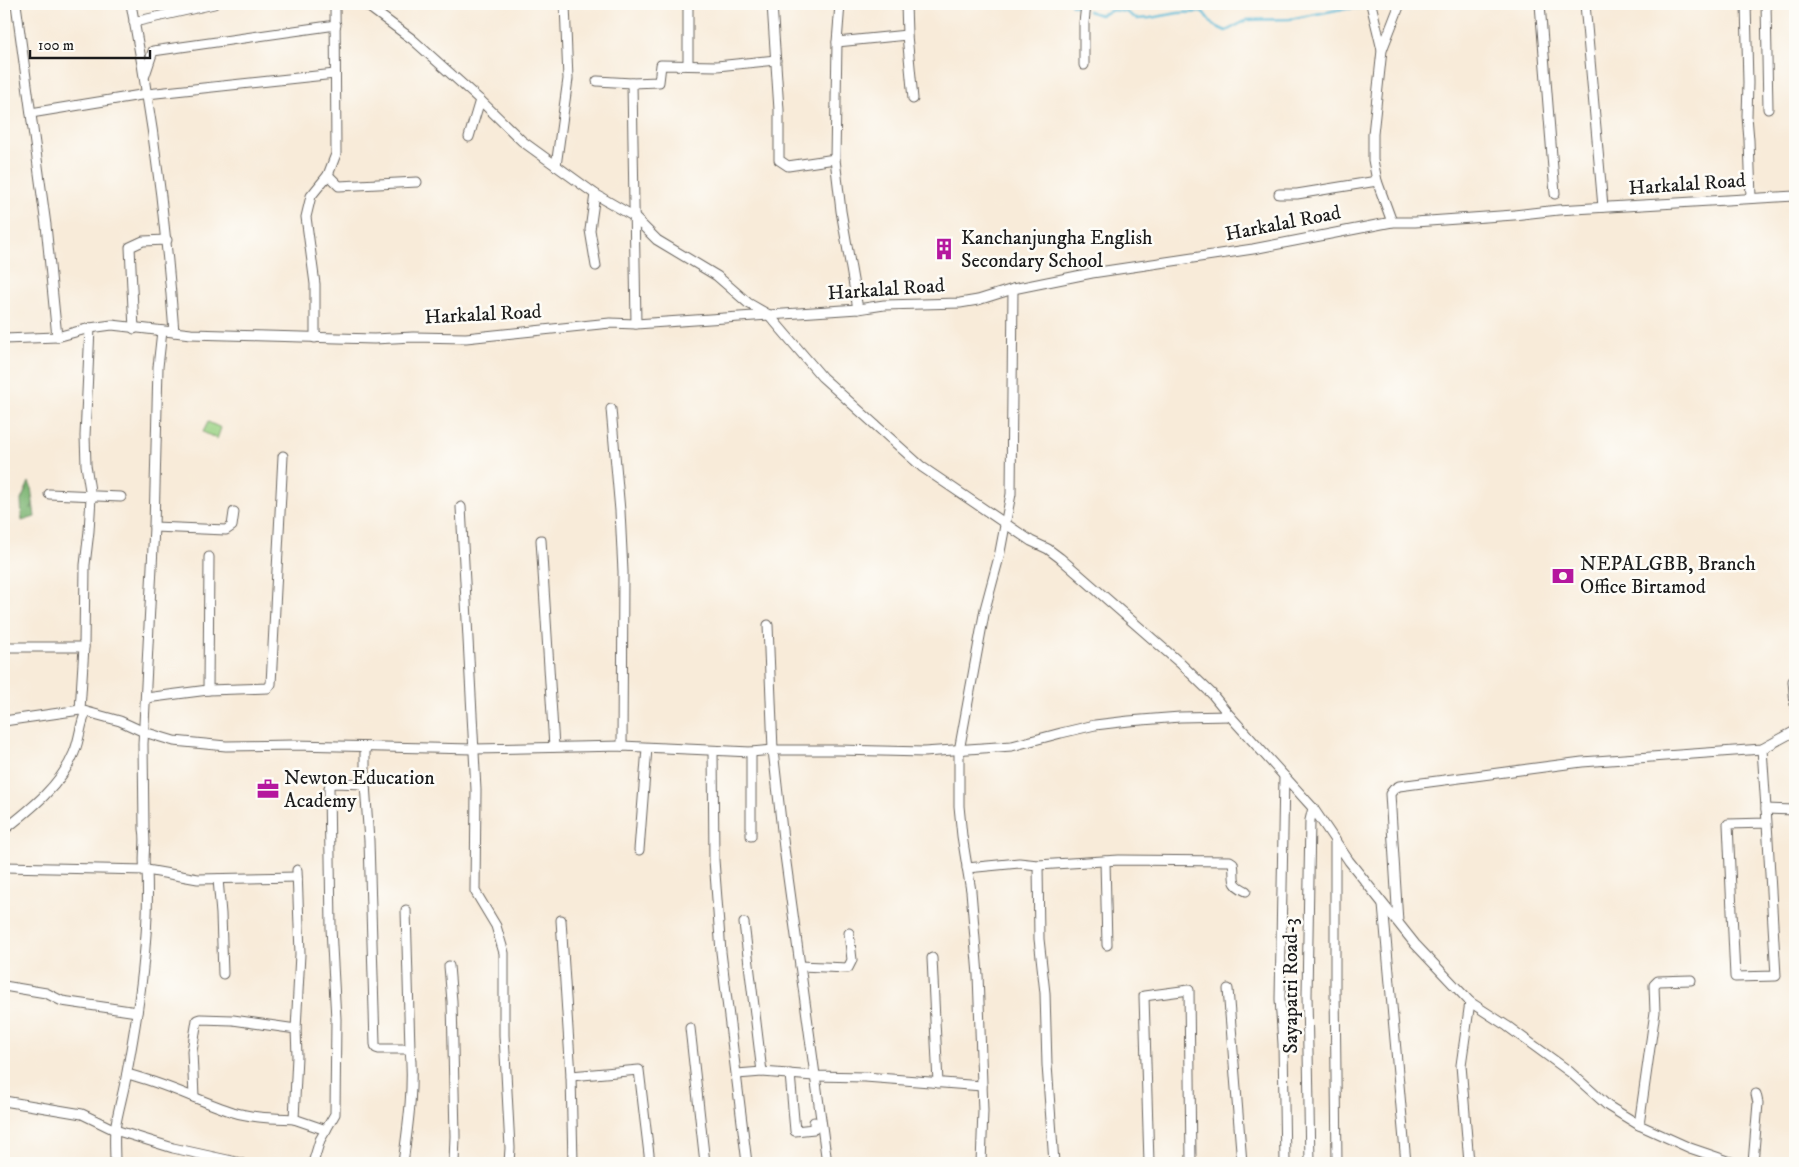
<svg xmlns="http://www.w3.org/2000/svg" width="1799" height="1167" viewBox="0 0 1799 1167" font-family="'IM FELL DW Pica',serif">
  <defs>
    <pattern id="forest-firs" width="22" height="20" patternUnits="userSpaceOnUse" patternTransform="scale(1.25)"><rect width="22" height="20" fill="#7db573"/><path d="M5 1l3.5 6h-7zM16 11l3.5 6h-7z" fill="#66925e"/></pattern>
  </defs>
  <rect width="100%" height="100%" fill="#fdfcf7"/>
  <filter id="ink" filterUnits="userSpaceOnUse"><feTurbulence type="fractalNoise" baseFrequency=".02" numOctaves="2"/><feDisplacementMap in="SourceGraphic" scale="10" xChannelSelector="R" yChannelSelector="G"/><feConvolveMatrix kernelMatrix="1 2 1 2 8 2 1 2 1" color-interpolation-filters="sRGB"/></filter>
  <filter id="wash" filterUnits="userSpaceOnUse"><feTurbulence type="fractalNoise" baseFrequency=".0096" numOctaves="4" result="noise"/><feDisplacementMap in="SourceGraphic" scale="20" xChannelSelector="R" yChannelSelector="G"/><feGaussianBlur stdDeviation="1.12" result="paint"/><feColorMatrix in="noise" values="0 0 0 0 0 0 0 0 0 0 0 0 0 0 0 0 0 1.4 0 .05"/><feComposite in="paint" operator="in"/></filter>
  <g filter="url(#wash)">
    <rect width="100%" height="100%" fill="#f8ebd9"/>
    <path fill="#9cd386" stroke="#5c7851" d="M 208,422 L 221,428 L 217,439 L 203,432 Z"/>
    <path fill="url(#forest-firs)" stroke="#4c6848" d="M 29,482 L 31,487 L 35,517 L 22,521 L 21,500 Z"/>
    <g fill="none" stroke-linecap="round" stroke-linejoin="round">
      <g stroke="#57b8d5" stroke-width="2.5">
        <path d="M 1071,4 L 1083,9"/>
        <path d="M 1088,11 L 1100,15 L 1113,10 L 1126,12 L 1137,19 L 1150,18 L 1178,13 L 1203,12 L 1213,25 L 1226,31 L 1247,20 L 1290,19 L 1342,9 L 1360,8 L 1363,4"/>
      </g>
    </g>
  </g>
  <g filter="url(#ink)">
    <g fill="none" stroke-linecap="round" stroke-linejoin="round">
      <g stroke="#69645e" stroke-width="11">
        <g id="minor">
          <path d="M 16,4 L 46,225 L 57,337"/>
          <path d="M 131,4 C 152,112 166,222 174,332"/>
          <path d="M 365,4 L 412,39 L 480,100 L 522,141 L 595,194 L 633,216 L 657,240 L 717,276 L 748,303 L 769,315 L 822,377 L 922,467 L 1031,541 L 1048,549 L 1060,558 L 1180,663 L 1212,694 L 1230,716 L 1313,808 L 1349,861 L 1415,944 L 1470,1002 L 1507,1026 L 1570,1072 L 1608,1106 L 1639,1125 L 1690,1148 L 1734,1163"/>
          <path d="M 688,4 L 688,65"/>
          <path d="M 772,4 L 779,110 L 779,160 L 788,166 L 835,159"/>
          <path d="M 840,4 L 837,42 L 835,159 L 841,211 L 858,309"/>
          <path d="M 906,4 L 907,35 L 913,99"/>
          <path d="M 1371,4 L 1382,50"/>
          <path d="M 1540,4 L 1555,194"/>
          <path d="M 1585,4 L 1603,207"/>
          <path d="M 1746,4 L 1748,83 L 1747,116 L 1749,140 L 1751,198"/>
          <path d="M 1766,4 L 1768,109"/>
          <path d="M 134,22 L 214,4"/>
          <path d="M 837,42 L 907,35"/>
          <path d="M 1084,65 L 1084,23 L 1086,5 L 1100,4"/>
          <path d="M 145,75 L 153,51 L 336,25"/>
          <path d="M 597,81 L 632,83 L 659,82 L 661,65 L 717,66 L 776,60"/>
          <path d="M 632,83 L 636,324"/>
          <path d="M 31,113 L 147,94 L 335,74"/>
          <path d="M 469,137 L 480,100"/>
          <path d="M 556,166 L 568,79 L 565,4"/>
          <path d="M 328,175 L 339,186 L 417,182"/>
          <path d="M 595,194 L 590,230 L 596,266"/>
          <path d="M 1279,194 L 1297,194 L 1377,181"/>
          <path d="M 1392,222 L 1377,181 L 1373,160 L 1373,134 L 1382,50 L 1400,4"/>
          <path d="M 134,329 L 130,247 L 143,241 L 167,240"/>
          <path d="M 315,338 L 315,284 L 306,217 L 311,196 L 328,175 L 336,154 L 335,4"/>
          <path d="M 4,339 L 57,337 L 90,328 L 112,325 L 191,334 L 374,339 L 413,337 L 466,338 L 610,323 L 636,324 L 769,315 L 858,309 L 884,305 L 960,303 L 978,300 L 1013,289 L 1092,273 L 1253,249 L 1392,222 L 1415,222 L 1514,215 L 1558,210 L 1795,196"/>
          <path d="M 611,409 L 620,511 L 623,572 L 622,746"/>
          <path d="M 49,494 L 121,497"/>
          <path d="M 461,507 L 476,790 L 475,891 L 496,926 L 504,953 L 504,1035 L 510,1148 L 509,1163"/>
          <path d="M 154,527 L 226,530 L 232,526 L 234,512"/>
          <path d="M 541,540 L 554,747"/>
          <path d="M 768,625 L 773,750 L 784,848 L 827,1163"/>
          <path d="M 4,647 L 84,647"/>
          <path d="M 1793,681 L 1795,705"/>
          <path d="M 208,690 L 209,557"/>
          <path d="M 146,698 L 208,690 L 268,688 L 271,684 L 283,456"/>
          <path d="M 80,710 L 84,647 L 85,565 L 89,531 L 91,497 L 86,465 L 85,436 L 90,328"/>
          <path d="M 4,721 L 80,710 L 120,721 L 144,732 L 174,741 L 226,746 L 294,745 L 473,749 L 622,746 L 751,752 L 773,750 L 839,750 L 924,752 L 1012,746 L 1061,733 L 1095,725 L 1129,721 L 1180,717 L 1230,716"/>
          <path d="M 1762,749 L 1767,823 L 1728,824 L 1735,977 L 1776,976 L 1767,823"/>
          <path d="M 713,751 L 714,860 L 721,952 L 747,1163"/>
          <path d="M 1284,776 L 1280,999 L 1283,1044 L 1285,1163"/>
          <path d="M 365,784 L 369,841 L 375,1044 L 376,1048 L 379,1049 L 410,1049 L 406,910"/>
          <path d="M 1766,809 L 1795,810"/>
          <path d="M 4,830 C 31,809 61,785 74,753 C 80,739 80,724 86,712"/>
          <path d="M 751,836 L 751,752"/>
          <path d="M 1335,840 L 1335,988 L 1337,1163"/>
          <path d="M 639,850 L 647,748"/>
          <path d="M 1105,861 L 1107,945"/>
          <path d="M 1038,865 L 1119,860 L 1230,861 L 1233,863 C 1236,879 1229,883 1246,891"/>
          <path d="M 4,867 L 147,870 L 198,879 L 297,877"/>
          <path d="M 967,868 L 1019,863 L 1038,865 L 1039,939 L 1045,993 L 1047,1065 L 1054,1163"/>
          <path d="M 218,879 L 221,914 L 223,974"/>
          <path d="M 1383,905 L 1406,1163"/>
          <path d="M 561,920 L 571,1076 L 573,1163"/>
          <path d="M 1398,922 L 1390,794 L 1394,789 L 1399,786 L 1582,762 L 1762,749 L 1795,731"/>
          <path d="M 932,958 L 938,1083"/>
          <path d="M 449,966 L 452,1001 L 455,1136 L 454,1163"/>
          <path d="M 800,966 L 848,968 L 852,960 L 849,933"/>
          <path d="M 4,986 L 46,993 L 62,1001 L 137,1012"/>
          <path d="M 1228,989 L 1242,1163"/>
          <path d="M 690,1028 L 705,1163"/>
          <path d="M 296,1029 L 300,954 L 297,870"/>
          <path d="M 762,1072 L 814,1076 L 865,1077 L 982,1086"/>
          <path d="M 127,1074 C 164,1083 197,1100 233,1112 C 253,1118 274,1118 294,1119"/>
          <path d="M 737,1074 L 762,1072 L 744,923"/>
          <path d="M 790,1074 L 795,1131 L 814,1129 L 814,1122"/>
          <path d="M 571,1076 L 639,1070 L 650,1163"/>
          <path d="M 194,1097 L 192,1051 L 197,1020 L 200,1019 L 233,1020 L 296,1029 L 297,1056 L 294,1119 L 326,1130"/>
          <path d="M 4,1101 L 82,1114 L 115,1130 L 173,1148 L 241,1163"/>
          <path d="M 1639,1125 L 1655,1012 L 1654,985 L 1658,981 L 1691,980"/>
          <path d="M 115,1163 C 115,1152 114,1140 115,1129 C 118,1110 124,1091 127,1072 C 139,1007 150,937 147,870 L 145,871 C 142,857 147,843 144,829 L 143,744 L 154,527 L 158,367 L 162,331"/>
          <path d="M 313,1163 L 320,1140 L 335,1114 L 336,1019 L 331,928 L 329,788 L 330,784 L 334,783 L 365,784 L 365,748"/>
          <path d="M 403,1163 C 408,1126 414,1086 410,1049"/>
          <path d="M 981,1163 L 983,1111 L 978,975 L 971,891 L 962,836 L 959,806 L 959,751 L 985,609 L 999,557 L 1011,494 L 1013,289"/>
          <path d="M 1149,1163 L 1144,996 L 1189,990 L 1191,1163"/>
          <path d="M 1310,1163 L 1307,995 L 1310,820 L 1313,808"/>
          <path d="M 1469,1163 L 1461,1065 L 1470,1002"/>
          <path d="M 1753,1163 L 1758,1103 L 1756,1094"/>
        </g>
      </g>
      <use href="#minor" stroke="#fff" stroke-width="9"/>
    </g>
  </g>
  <defs>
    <g id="building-bare" transform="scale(1.725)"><path d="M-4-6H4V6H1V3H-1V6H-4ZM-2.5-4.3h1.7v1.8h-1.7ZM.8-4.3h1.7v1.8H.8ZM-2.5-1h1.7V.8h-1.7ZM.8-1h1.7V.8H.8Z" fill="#b5179e" stroke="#fdfcf7" stroke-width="2.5" paint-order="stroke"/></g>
    <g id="bank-bare" transform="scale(1.725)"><path d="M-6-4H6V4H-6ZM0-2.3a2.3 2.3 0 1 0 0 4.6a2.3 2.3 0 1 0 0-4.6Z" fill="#b5179e" stroke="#fdfcf7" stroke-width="2.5" paint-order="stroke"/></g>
    <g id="office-bare" transform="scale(1.725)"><path d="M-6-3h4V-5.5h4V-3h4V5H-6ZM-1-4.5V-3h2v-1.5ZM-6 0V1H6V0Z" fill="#b5179e" stroke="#fdfcf7" stroke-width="2.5" paint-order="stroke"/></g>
  </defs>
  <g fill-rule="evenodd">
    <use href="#building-bare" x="944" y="249"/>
    <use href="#bank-bare" x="1563" y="576"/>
    <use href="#office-bare" x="268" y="789"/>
  </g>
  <g text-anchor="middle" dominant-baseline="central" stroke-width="5" stroke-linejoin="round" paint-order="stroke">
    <g font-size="20" fill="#1c1c1c" stroke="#fdfcf7">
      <text transform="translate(1687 185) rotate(-4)">Harkalal Road</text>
      <text transform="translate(1283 224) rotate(-11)">Harkalal Road</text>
      <text transform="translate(886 290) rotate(-4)">Harkalal Road</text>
      <text transform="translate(483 315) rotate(-3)">Harkalal Road</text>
      <text transform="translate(1291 986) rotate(-90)">Sayapatri Road-3</text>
    </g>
    <g font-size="20" fill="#1c1c1c" stroke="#fdfcf7" text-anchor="start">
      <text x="961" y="238">Kanchanjungha English<tspan x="961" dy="23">Secondary School</tspan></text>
      <text x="1580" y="564">NEPALGBB, Branch<tspan x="1580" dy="23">Office Birtamod</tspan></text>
      <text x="284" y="778">Newton Education<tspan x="284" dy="23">Academy</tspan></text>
    </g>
  </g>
  <rect width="1799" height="1167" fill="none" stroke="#fdfcf7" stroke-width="20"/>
  <path d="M30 50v8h120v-8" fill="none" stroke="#1c1c1c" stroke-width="2.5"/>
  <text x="38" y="50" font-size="15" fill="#1c1c1c" stroke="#fdfcf7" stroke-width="4" paint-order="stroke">100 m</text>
</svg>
